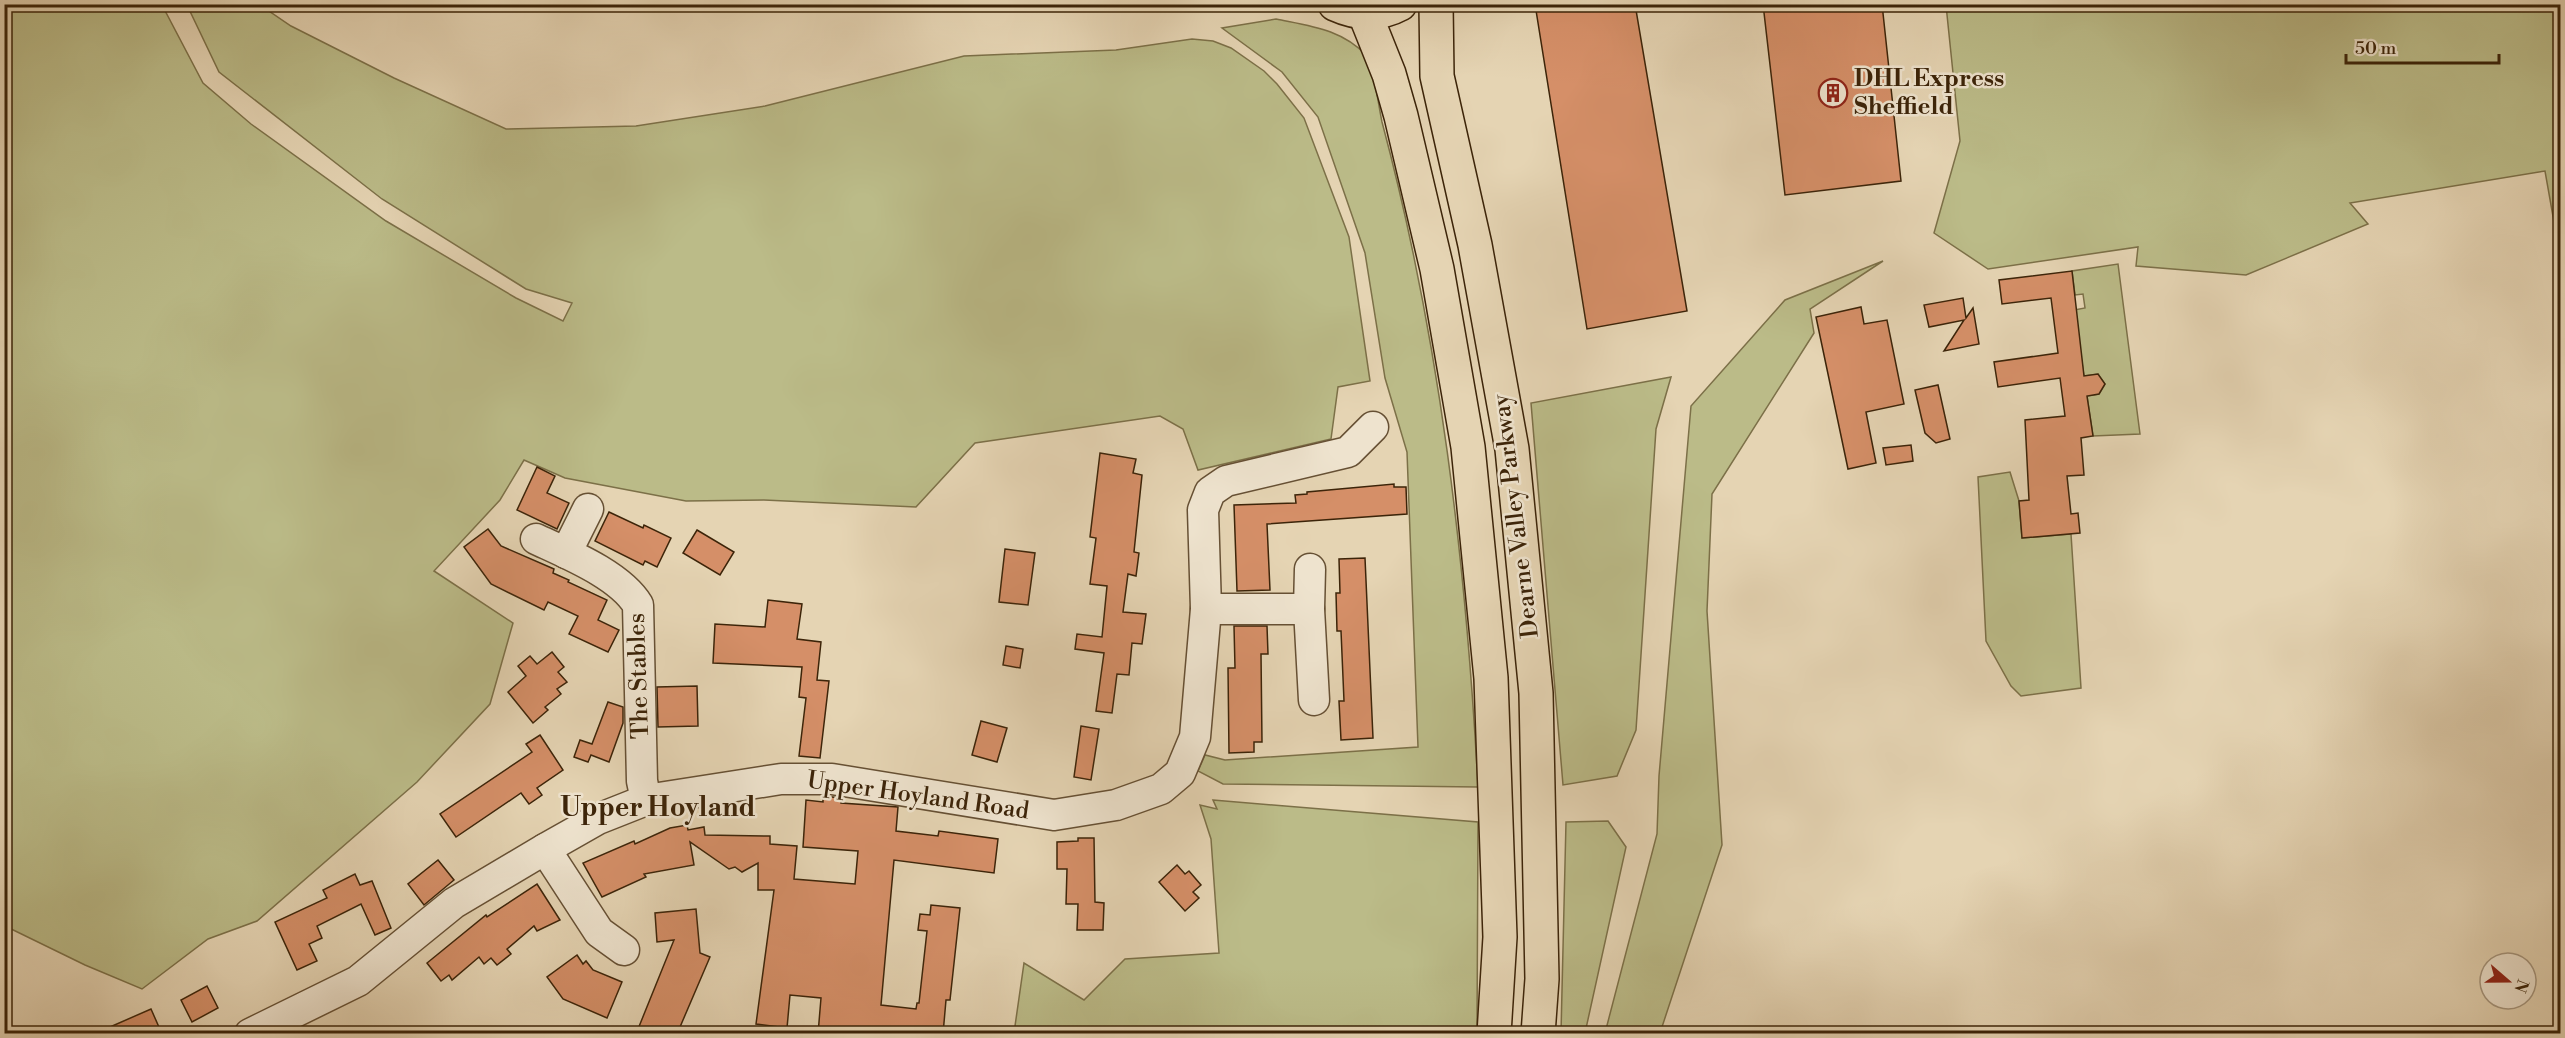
<svg xmlns="http://www.w3.org/2000/svg" width="2565" height="1038" viewBox="0 0 2565 1038" font-family="'Libre Bodoni',serif">
  <rect width="100%" height="100%" fill="#e5d4b3"/>
  <filter id="stains"><feTurbulence type="fractalNoise" baseFrequency=".00333" numOctaves="4"/><feColorMatrix values="0 0 0 0 .2 0 0 0 0 .09 0 0 0 0 .02 0 0 0 .5 -.17"/></filter>
  <radialGradient id="worn" r=".72"><stop offset=".6" stop-color="#630" stop-opacity="0"/><stop offset="1" stop-color="#630" stop-opacity=".3"/></radialGradient>
  <g fill="#bb8" stroke="#7c7048" stroke-width="1.5">
    <path d="M 4,5 L 162,5 L 203,83 L 251,124 L 386,221 L 516,298 L 563,321 L 572,303 L 526,289 L 382,199 L 219,72 L 187,5 L 260,5 L 291,26 L 394,78 L 506,129 L 636,126 L 765,106 L 964,56 L 1116,50 L 1192,39 L 1213,41 L 1231,48 L 1264,71 L 1277,84 L 1304,118 L 1349,237 L 1370,381 L 1338,387 L 1331,439 L 1198,470 L 1183,429 L 1160,416 L 975,443 L 916,507 L 764,500 L 686,501 L 565,478 L 524,460 L 500,500 L 434,571 L 513,623 L 490,704 L 417,782 L 257,921 L 208,939 L 142,989 L 85,965 L 5,926 Z"/>
    <path d="M 1946,5 L 2560,5 L 2560,256 L 2545,171 L 2350,203 L 2368,224 L 2246,275 L 2136,266 L 2138,247 L 1988,269 L 1934,233 L 1960,141 Z"/>
    <path d="M 1276,19 C 1310,26 1342,29 1367,56 C 1373,63 1379,109 1382,122 C 1440,339 1466,563 1478,787 L 1223,784 L 1198,771 L 1205,755 L 1225,760 L 1418,747 L 1407,452 L 1385,378 L 1365,253 L 1318,117 L 1282,72 L 1222,28 Z"/>
    <path d="M 1883,261 L 1810,309 L 1814,333 L 1712,494 L 1707,611 L 1722,845 L 1660,1033 L 1605,1033 L 1657,834 L 1659,776 L 1691,406 L 1785,300 Z"/>
    <path d="M 2118,264 L 2140,434 L 2093,436 L 2087,396 L 2099,394 L 2105,384 L 2098,374 L 2084,376 L 2074,310 L 2085,308 L 2083,294 L 2075,295 L 2072,271 Z"/>
    <path d="M 1671,377 L 1656,429 L 1636,730 L 1617,776 L 1563,785 L 1531,403 Z"/>
    <path d="M 2010,472 L 2019,501 L 2022,538 L 2071,534 L 2081,688 L 2021,696 L 2011,686 L 1986,641 L 1978,477 Z"/>
    <path d="M 1213,800 L 1478,822 L 1477,1033 L 1014,1033 L 1024,963 L 1084,1000 L 1125,959 L 1219,953 L 1211,839 L 1200,805 L 1217,809 Z"/>
    <path d="M 1608,821 L 1626,847 L 1585,1033 L 1561,1033 L 1566,822 Z"/>
  </g>
  <g fill="#d58f68" stroke="#3c2409" stroke-width="1.5">
    <path d="M 1535,4 L 1635,4 L 1687,311 L 1587,329 Z"/>
    <path d="M 1763,4 L 1882,4 L 1901,181 L 1785,195 Z"/>
    <path d="M 2072,271 L 2084,376 L 2098,374 L 2105,384 L 2099,394 L 2087,396 L 2093,436 L 2081,438 L 2084,475 L 2067,476 L 2071,514 L 2078,513 L 2080,533 L 2022,538 L 2019,501 L 2029,500 L 2025,420 L 2065,416 L 2060,378 L 1998,387 L 1994,362 L 2058,353 L 2051,298 L 2002,304 L 1999,280 Z"/>
    <path d="M 1963,298 L 1966,318 L 1973,308 L 1979,344 L 1944,351 L 1964,320 L 1929,327 L 1924,305 Z"/>
    <path d="M 1861,307 L 1864,324 L 1887,320 L 1904,404 L 1866,412 L 1876,463 L 1848,469 L 1816,317 Z"/>
    <path d="M 1938,385 L 1950,439 L 1936,443 L 1925,433 L 1915,390 Z"/>
    <path d="M 1911,445 L 1913,461 L 1886,465 L 1883,448 Z"/>
    <path d="M 1100,453 L 1136,459 L 1133,473 L 1142,475 L 1134,552 L 1139,553 L 1136,576 L 1128,574 L 1123,612 L 1146,614 L 1142,644 L 1132,643 L 1129,675 L 1117,674 L 1112,713 L 1096,711 L 1104,653 L 1075,649 L 1077,634 L 1102,637 L 1107,586 L 1090,584 L 1096,538 L 1090,537 Z"/>
    <path d="M 537,467 L 555,476 L 547,493 L 569,503 L 557,529 L 517,510 Z"/>
    <path d="M 1394,484 L 1394,487 L 1406,487 L 1407,514 L 1267,524 L 1270,590 L 1237,591 L 1234,505 L 1296,503 L 1295,495 L 1307,494 L 1307,492 Z"/>
    <path d="M 609,512 L 643,528 L 644,525 L 671,538 L 657,567 L 645,561 L 643,565 L 595,541 Z"/>
    <path d="M 488,529 L 501,546 L 554,569 L 553,573 L 569,580 L 568,582 L 607,600 L 598,620 L 619,630 L 608,652 L 569,634 L 578,616 L 548,602 L 544,610 L 491,584 L 464,547 Z"/>
    <path d="M 697,530 L 734,552 L 720,575 L 683,553 Z"/>
    <path d="M 1005,549 L 1035,553 L 1028,605 L 999,602 Z"/>
    <path d="M 1365,558 L 1373,738 L 1341,740 L 1339,701 L 1344,701 L 1341,631 L 1337,631 L 1336,593 L 1340,593 L 1339,559 Z"/>
    <path d="M 768,600 L 802,604 L 797,639 L 821,642 L 817,680 L 829,681 L 820,758 L 799,756 L 806,698 L 799,697 L 802,667 L 713,663 L 715,624 L 765,627 Z"/>
    <path d="M 1234,626 L 1267,626 L 1268,654 L 1261,654 L 1262,742 L 1254,742 L 1254,752 L 1229,753 L 1228,668 L 1235,668 Z"/>
    <path d="M 1006,646 L 1023,649 L 1020,668 L 1003,665 Z"/>
    <path d="M 552,652 L 564,667 L 558,672 L 567,682 L 557,689 L 561,694 L 545,707 L 548,710 L 533,723 L 508,692 L 526,676 L 518,666 L 530,656 L 537,664 Z"/>
    <path d="M 697,686 L 698,726 L 658,727 L 657,687 Z"/>
    <path d="M 608,702 L 623,707 L 623,723 L 609,762 L 591,755 L 588,762 L 574,757 L 580,740 L 592,744 Z"/>
    <path d="M 981,721 L 1007,728 L 997,762 L 972,755 Z"/>
    <path d="M 1081,726 L 1099,729 L 1091,780 L 1074,777 Z"/>
    <path d="M 540,735 L 563,770 L 537,788 L 542,795 L 529,804 L 521,793 L 456,837 L 440,814 L 532,752 L 526,744 Z"/>
    <path d="M 823,796 L 841,798 L 841,803 L 898,807 L 896,831 L 938,836 L 939,831 L 998,839 L 994,873 L 894,860 L 881,1005 L 916,1009 L 917,1003 L 919,1003 L 927,931 L 918,930 L 920,914 L 930,915 L 931,905 L 960,908 L 950,1000 L 946,1000 L 943,1034 L 880,1028 L 878,1034 L 818,1034 L 821,998 L 790,995 L 787,1028 L 756,1024 L 774,890 L 758,890 L 758,863 L 742,872 L 735,867 L 729,869 L 690,842 L 694,865 L 644,874 L 646,877 L 602,897 L 583,863 L 634,841 L 635,844 L 670,828 L 687,825 L 688,830 L 704,827 L 705,835 L 770,836 L 770,844 L 797,846 L 794,879 L 855,884 L 858,851 L 803,847 L 806,800 L 823,802 Z"/>
    <path d="M 1078,838 L 1094,838 L 1095,902 L 1104,903 L 1103,930 L 1077,930 L 1078,904 L 1066,904 L 1067,869 L 1057,869 L 1057,842 L 1078,841 Z"/>
    <path d="M 438,860 L 454,880 L 424,905 L 408,884 Z"/>
    <path d="M 1177,865 L 1185,874 L 1189,871 L 1201,885 L 1193,892 L 1199,898 L 1185,911 L 1159,882 Z"/>
    <path d="M 355,874 L 360,885 L 372,881 L 391,928 L 375,935 L 361,904 L 317,926 L 322,938 L 309,944 L 317,961 L 297,970 L 275,922 L 327,898 L 323,890 Z"/>
    <path d="M 537,884 L 560,920 L 537,931 L 534,926 L 507,949 L 511,954 L 497,965 L 491,958 L 484,964 L 479,957 L 452,980 L 449,975 L 441,981 L 427,963 L 486,915 L 487,917 Z"/>
    <path d="M 696,909 L 700,953 L 710,957 L 677,1034 L 636,1034 L 674,940 L 657,942 L 655,913 Z"/>
    <path d="M 577,955 L 583,964 L 586,961 L 593,970 L 622,982 L 607,1018 L 563,999 L 547,977 Z"/>
    <path d="M 207,986 L 218,1008 L 192,1022 L 181,1000 Z"/>
    <path d="M 151,1009 L 162,1034 L 94,1034 Z"/>
  </g>
  <g fill="none" stroke-linecap="round" stroke-linejoin="round">
    <g stroke="#665034" stroke-width="33">
      <g id="minor">
        <path d="M 536,539 C 568,554 620,575 638,605 L 642,781 L 646,800"/>
        <path d="M 566,553 L 588,509"/>
        <path d="M 1310,569 L 1309,609 L 1314,700"/>
        <path d="M 1206,609 L 1309,609"/>
        <path d="M 545,849 L 599,932 L 624,950"/>
        <path d="M 250,1034 L 358,981 L 454,903 L 545,849 L 598,819 L 646,800 L 781,779 L 832,779 L 1054,815 L 1116,805 L 1161,789 L 1180,773 L 1195,737 L 1206,609 L 1203,510 L 1210,492 L 1226,481 L 1348,452 L 1373,427"/>
      </g>
    </g>
    <g stroke="#3c2409" stroke-width="36">
      <g id="highway">
        <path d="M 1335,4 C 1357,14 1378,16 1400,4"/>
        <path d="M 1436,4 L 1437,76 L 1475,245 L 1512,449 L 1536,693 L 1542,979 L 1538,1034"/>
        <path d="M 1365,14 L 1389,74 L 1401,116 L 1437,269 L 1468,447 L 1491,678 L 1500,937 L 1494,1034"/>
      </g>
    </g>
    <use href="#minor" stroke="#eee3ce" stroke-width="30"/>
    <use href="#highway" stroke="#e5d4b3" stroke-width="33"/>
  </g>
  <defs>
    <g id="building-ring" transform="scale(1.5)"><circle r="9.5" fill="#eee3ce" stroke="#8f2418" stroke-width="1.5"/><path d="M-4-6H4V6H1V3H-1V6H-4ZM-2.5-4.3h1.7v1.8h-1.7ZM.8-4.3h1.7v1.8H.8ZM-2.5-1h1.7V.8h-1.7ZM.8-1h1.7V.8H.8Z" fill="#8f2418"/></g>
  </defs>
  <g fill-rule="evenodd">
    <use href="#building-ring" x="1833" y="93"/>
  </g>
  <g text-anchor="middle" dominant-baseline="central" stroke-width="5" stroke-linejoin="round" paint-order="stroke">
    <g font-size="24" font-weight="bold" fill="#3c2409" stroke="#eee3ce" text-anchor="start">
      <text x="1854" y="79">DHL Express<tspan x="1854" dy="28">Sheffield</tspan></text>
    </g>
    <g font-size="24" fill="#3c2409" stroke="#eee3ce">
      <text transform="translate(1516 516) rotate(-97)">Dearne Valley Parkway</text>
      <text transform="translate(639 676) rotate(-92)">The Stables</text>
      <text transform="translate(918 796) rotate(8)">Upper Hoyland Road</text>
    </g>
    <g font-size="27" font-weight="bold" fill="#3c2409" stroke="#eee3ce">
      <text x="658" y="808">Upper Hoyland</text>
    </g>
  </g>
  <rect width="2565" height="1038" fill="none" stroke="#e5d4b3" stroke-width="24"/>
  <rect x="6" y="6" width="2553" height="1026" fill="none" stroke="#3c2409" stroke-width="3"/>
  <rect x="12" y="12" width="2541" height="1014" fill="none" stroke="#3c2409" stroke-width="1.5"/>
  <g transform="translate(2508 981) rotate(110)"><circle r="28" fill="#eee3ce" stroke="#a7977f" stroke-width="1.5"/>
  <path d="M0-4.5L10 22L0 15L-10 22Z" fill="#8f2418"/>
  <text y="-9" font-size="16" font-weight="bold" text-anchor="middle" fill="#3c2409">N</text>
  </g>
  <path d="M2346 54v9h153v-9" fill="none" stroke="#3c2409" stroke-width="3"/>
  <text x="2355" y="54" font-size="18" fill="#3c2409" stroke="#eee3ce" stroke-width="4.5" paint-order="stroke">50 m</text>
  <rect width="100%" height="100%" filter="url(#stains)"/>
  <rect width="100%" height="100%" fill="url(#worn)"/>
</svg>
